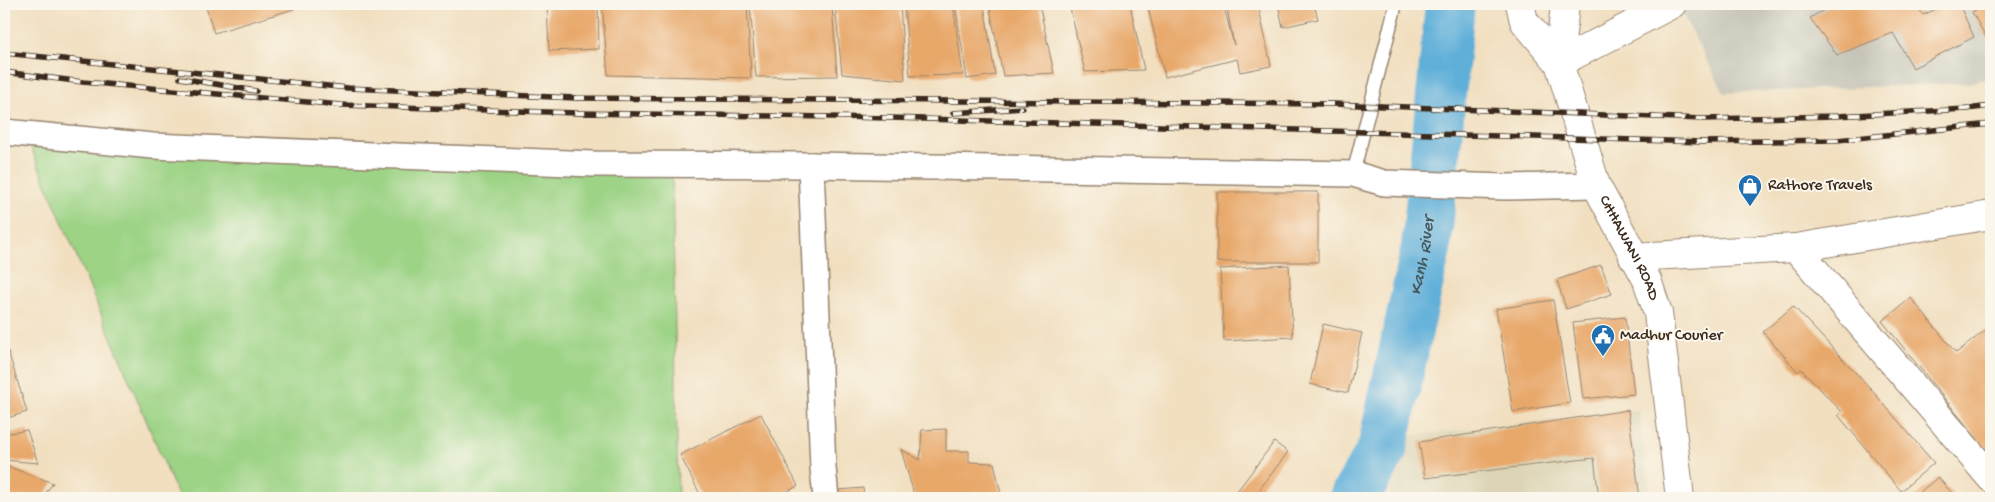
<svg xmlns="http://www.w3.org/2000/svg" width="1995" height="502" viewBox="0 0 1995 502" font-family="'Gochi Hand',sans-serif">
  <rect width="100%" height="100%" fill="#fbf7ec"/>
  <filter id="ink" filterUnits="userSpaceOnUse"><feTurbulence type="fractalNoise" baseFrequency=".02" numOctaves="2"/><feDisplacementMap in="SourceGraphic" scale="10" xChannelSelector="R" yChannelSelector="G"/><feConvolveMatrix kernelMatrix="1 2 1 2 8 2 1 2 1" color-interpolation-filters="sRGB"/></filter>
  <filter id="wash" filterUnits="userSpaceOnUse"><feTurbulence type="fractalNoise" baseFrequency=".0096" numOctaves="4" result="noise"/><feDisplacementMap in="SourceGraphic" scale="20" xChannelSelector="R" yChannelSelector="G"/><feGaussianBlur stdDeviation="1.12" result="paint"/><feColorMatrix in="noise" values="0 0 0 0 0 0 0 0 0 0 0 0 0 0 0 0 0 1.4 0 .05"/><feComposite in="paint" operator="in"/></filter>
  <g filter="url(#wash)">
    <rect width="100%" height="100%" fill="#f1dfc0"/>
    <path fill="#dcd4b4" d="M 1639,410 L 1650,498 L 1389,498 L 1401,437 Z"/>
    <path fill="#c6c5b8" d="M 1677,4 L 1991,4 L 1991,78 L 1968,83 L 1724,93 Z"/>
    <path fill="#9cd385" stroke="#6c7e52" d="M 25,134 L 672,164 L 678,498 L 179,498 Z"/>
    <g fill="none" stroke-linecap="round" stroke-linejoin="round">
      <path stroke="#5eafd9" stroke-width="50" id="s1" d="M 1354,498 L 1382,450 L 1426,248 L 1450,4"/>
    </g>
    <g id="blocks">
      <g fill="#e8a86a">
        <path d="M 205,4 L 292,4 L 294,9 L 214,33 Z"/>
        <path d="M 547,4 L 598,4 L 599,49 L 549,51 Z"/>
        <path d="M 602,4 L 747,4 L 751,78 L 608,75 Z"/>
        <path d="M 750,4 L 832,4 L 837,76 L 756,77 Z"/>
        <path d="M 835,4 L 900,4 L 905,80 L 842,74 Z"/>
        <path d="M 904,4 L 953,4 L 963,75 L 910,76 Z"/>
        <path d="M 955,4 L 984,4 L 995,75 L 967,79 Z"/>
        <path d="M 989,4 L 1039,4 L 1054,73 L 1003,76 Z"/>
        <path d="M 1069,4 L 1130,4 L 1144,70 L 1085,72 Z"/>
        <path d="M 1147,4 L 1223,4 L 1234,45 L 1226,4 L 1258,4 L 1271,66 L 1240,72 L 1237,59 L 1165,77 Z"/>
        <path d="M 1278,4 L 1314,4 L 1318,19 L 1283,27 Z"/>
        <path d="M 1828,4 L 1916,4 L 1923,15 L 1947,4 L 1959,4 L 1974,37 L 1913,68 L 1893,33 L 1837,55 L 1810,18 L 1829,7 Z"/>
        <path d="M 1987,4 L 1991,4 L 1991,46 L 1972,12 Z"/>
        <rect x="1217" y="192" width="101" height="70"/>
        <path d="M 1289,265 L 1293,337 L 1224,341 L 1220,269 Z"/>
        <path d="M 1601,265 L 1612,294 L 1566,309 L 1557,280 Z"/>
        <path d="M 1911,298 L 1956,353 L 1991,326 L 1991,456 L 1882,321 Z"/>
        <path d="M 1553,300 L 1570,403 L 1513,412 L 1496,309 Z"/>
        <path d="M 1793,306 L 1870,388 L 1934,463 L 1901,491 L 1838,415 L 1842,412 L 1801,369 L 1798,372 L 1763,332 Z"/>
        <path d="M 1625,317 L 1634,394 L 1583,399 L 1573,323 Z"/>
        <path d="M 1323,324 L 1362,333 L 1348,393 L 1310,384 Z"/>
        <path d="M 8,351 L 27,412 L 4,419 L 4,352 Z"/>
        <path d="M 1628,410 L 1640,498 L 1599,498 L 1594,458 L 1425,478 L 1419,442 Z"/>
        <path d="M 761,414 L 798,486 L 774,498 L 702,498 L 680,455 Z"/>
        <path d="M 946,429 L 946,451 L 969,451 L 969,462 L 994,463 L 1002,498 L 915,498 L 901,449 L 920,460 L 922,430 Z"/>
        <path d="M 27,430 L 38,463 L 4,460 L 4,434 Z"/>
        <path d="M 1274,442 L 1288,452 L 1253,498 L 1232,498 Z"/>
        <path d="M 4,465 L 53,483 L 42,498 L 4,498 Z"/>
        <path d="M 1938,477 L 1956,498 L 1913,498 Z"/>
        <path d="M 863,488 L 864,498 L 828,498 L 828,491 Z"/>
      </g>
    </g>
  </g>
  <g filter="url(#ink)">
    <use href="#blocks" fill-opacity="0" stroke="#96846f" stroke-width="1"/>
    <g fill="none" stroke-linecap="round" stroke-linejoin="round">
      <g stroke="#96846f" stroke-width="15">
        <path id="lane" d="M 1353,174 L 1396,4"/>
      </g>
      <g stroke="#96846f" stroke-width="28">
        <g id="street">
          <path d="M 4,132 L 153,146 L 593,164 L 811,165 L 1353,174 L 1384,183 L 1506,187 L 1596,185"/>
          <path d="M 811,165 L 823,468 L 826,498"/>
        </g>
      </g>
      <g stroke="#96846f" stroke-width="30">
        <g id="secondary">
          <path d="M 1520,4 L 1524,21 L 1559,63"/>
          <path id="s2" d="M 1565,4 L 1559,63 L 1596,185 L 1647,280 L 1658,313 L 1680,498"/>
          <path d="M 1559,63 L 1672,4"/>
          <path d="M 1796,248 L 1991,478"/>
          <path d="M 1633,257 L 1796,248 L 1991,215"/>
        </g>
      </g>
      <use href="#lane" stroke="#fff" stroke-width="12"/>
      <use href="#street" stroke="#fff" stroke-width="25"/>
      <use href="#secondary" stroke="#fff" stroke-width="28"/>
      <g stroke="#3b2a1e" stroke-width="5.5">
        <g id="rail">
          <path d="M 4,53 L 348,88 L 576,98 L 1333,104 L 1703,119 L 1836,116 L 1967,109 L 1991,106"/>
          <path d="M 4,72 L 83,82 L 341,105 L 578,113 L 891,118 L 1703,142 L 1837,140 L 1991,124"/>
          <path d="M 180,78 L 256,91"/>
          <path d="M 953,113 L 1023,108"/>
        </g>
      </g>
      <use href="#rail" stroke="#fbf7ec" stroke-width="4" stroke-dasharray="11" stroke-linecap="butt"/>
    </g>
  </g>
  <defs>
    <g id="shop-pin" transform="scale(1.25)"><path d="M0 17L-7.5 6A9.5 9.5 0 1 1 7.5 6Z" fill="#1f6fb2" stroke="#fbf7ec"/><path d="M-5-2.5h2.3a2.7 3.5 0 0 1 5.4 0H5L5.5 6h-11ZM-1.5-2.5h3a1.5 2.3 0 0 0-3 0Z" fill="#fff"/></g>
    <g id="civic-pin" transform="scale(1.25)"><path d="M0 17L-7.5 6A9.5 9.5 0 1 1 7.5 6Z" fill="#1f6fb2" stroke="#fbf7ec"/><path d="M-.6-6.5H3V-4.5H.6V-3L4-1V1h2V6H-6V1h2V-1L-.6-3ZM-1.2 2.5V6h2.4V2.5Z" fill="#fff"/></g>
  </defs>
  <g fill-rule="evenodd">
    <use href="#shop-pin" x="1750" y="186"/>
    <use href="#civic-pin" x="1603" y="336"/>
  </g>
  <g text-anchor="middle" dominant-baseline="central" stroke-width="4" stroke-linejoin="round" paint-order="stroke">
    <g font-size="16" fill="#3b2a1e" stroke="#fbf7ec" text-anchor="start">
      <text x="1768" y="186">Rathore Travels</text>
      <text x="1620" y="336">Madhur Courier</text>
    </g>
    <g font-size="16" fill="#3b2a1e" stroke="#fbf7ec">
      <text stroke="none"><textPath href="#s2" startOffset="258">CHHAWANI ROAD</textPath></text>
    </g>
    <g font-size="18" font-style="italic" fill="#47595f" stroke="#fbf7ec">
      <text stroke="none"><textPath href="#s1" startOffset="254">Kanh River</textPath></text>
    </g>
  </g>
  <rect width="1995" height="502" fill="none" stroke="#fbf7ec" stroke-width="20"/>
</svg>
